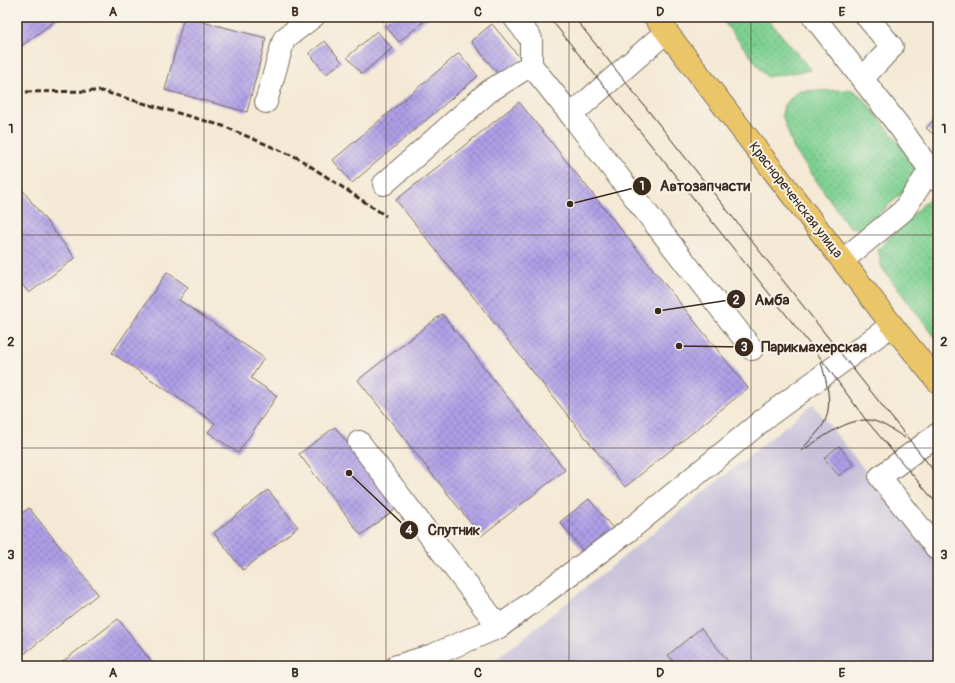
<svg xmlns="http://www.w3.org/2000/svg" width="955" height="683" viewBox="0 0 955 683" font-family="Pangolin,sans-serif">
  <defs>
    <pattern id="grass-dots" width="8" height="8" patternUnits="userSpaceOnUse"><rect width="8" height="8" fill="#7dd092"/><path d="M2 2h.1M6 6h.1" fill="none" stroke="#68a977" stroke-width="1.8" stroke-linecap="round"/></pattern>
    <pattern id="building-cross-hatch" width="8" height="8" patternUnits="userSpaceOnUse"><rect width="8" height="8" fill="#af9fe8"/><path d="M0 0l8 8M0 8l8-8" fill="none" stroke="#9082bb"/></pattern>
  </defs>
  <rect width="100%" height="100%" fill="#f7f3e8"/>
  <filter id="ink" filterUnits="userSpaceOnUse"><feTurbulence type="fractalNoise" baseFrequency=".025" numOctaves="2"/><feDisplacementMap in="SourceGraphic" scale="8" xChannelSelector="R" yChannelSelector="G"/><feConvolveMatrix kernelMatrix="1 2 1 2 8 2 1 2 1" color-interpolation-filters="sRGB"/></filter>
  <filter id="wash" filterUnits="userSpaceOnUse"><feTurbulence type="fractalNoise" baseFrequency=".012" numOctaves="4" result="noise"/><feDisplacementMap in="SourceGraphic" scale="16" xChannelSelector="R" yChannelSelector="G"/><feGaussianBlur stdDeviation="0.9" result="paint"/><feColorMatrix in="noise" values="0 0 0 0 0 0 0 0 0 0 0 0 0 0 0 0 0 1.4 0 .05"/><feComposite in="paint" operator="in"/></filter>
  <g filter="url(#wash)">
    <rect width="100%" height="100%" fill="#f4e9d4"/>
    <path fill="#c6c0da" d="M 813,404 L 938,564 L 938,666 L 488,666 Z"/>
    <g fill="url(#grass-dots)" stroke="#5c7d58">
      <path d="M 720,17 L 766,17 L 811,70 L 767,77 Z"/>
      <path d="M 853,90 L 863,98 L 918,166 L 918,179 L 862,229 L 849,227 L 794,149 L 782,115 L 784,105 L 798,91 Z"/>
      <path d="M 936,192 L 938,194 L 938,341 L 882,268 L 878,249 Z"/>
    </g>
    <g id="blocks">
      <g fill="url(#building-cross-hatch)">
        <path d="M 17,17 L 60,17 L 19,48 L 17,46 Z"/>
        <path d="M 184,17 L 266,38 L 247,112 L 165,90 Z"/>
        <path d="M 388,17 L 429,17 L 399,42 L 382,22 Z"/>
        <path d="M 492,24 L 521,59 L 500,76 L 471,41 Z"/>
        <path d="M 377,31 L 392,48 L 362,74 L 347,57 Z"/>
        <path d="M 325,41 L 342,62 L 326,74 L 309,53 Z"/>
        <path d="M 459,53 L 478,76 L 352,183 L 333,160 Z"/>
        <path d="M 519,102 L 748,388 L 625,487 L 396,200 Z"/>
        <path d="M 938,115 L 938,138 L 926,128 Z"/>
        <path d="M 17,183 L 75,258 L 29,293 L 17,278 Z"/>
        <path d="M 167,272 L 188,287 L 179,300 L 264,358 L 251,378 L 277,396 L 238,453 L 208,432 L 215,423 L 112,353 Z"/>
        <path d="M 442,314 L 565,470 L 481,536 L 358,380 Z"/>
        <path d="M 335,427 L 397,508 L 361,535 L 299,454 Z"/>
        <path d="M 839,446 L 854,465 L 839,476 L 824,458 Z"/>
        <path d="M 268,490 L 298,527 L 243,570 L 214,533 Z"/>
        <path d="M 589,499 L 615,531 L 585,554 L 560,522 Z"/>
        <path d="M 29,508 L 98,594 L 24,654 L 17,646 L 17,517 Z"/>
        <path d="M 118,619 L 155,666 L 57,666 Z"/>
        <path d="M 701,628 L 732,666 L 677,666 L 668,655 Z"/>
      </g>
    </g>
  </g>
  <g filter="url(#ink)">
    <use href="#blocks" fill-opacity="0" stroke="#7c6d5e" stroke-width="1"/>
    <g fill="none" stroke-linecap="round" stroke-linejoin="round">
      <g stroke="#7c6d5e" stroke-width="24">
        <g id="minor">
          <path d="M 514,17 L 531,39 L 531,65"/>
          <path d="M 814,17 L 899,126 L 938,181"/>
          <path d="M 666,32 L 571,115 L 752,349"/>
          <path d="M 862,79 L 892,47 L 867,17"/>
          <path d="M 266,102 L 284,39 L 313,17"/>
          <path d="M 384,184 L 488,92 L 531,65 L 571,115"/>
          <path d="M 843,260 L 903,211 L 930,170"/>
          <path d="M 938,434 L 880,477 L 938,550"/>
          <path d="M 359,442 L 499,627 L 628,531 L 769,415 L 892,325"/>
          <path d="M 397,666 L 433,655 L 499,627"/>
        </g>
      </g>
      <g stroke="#7c6d5e" stroke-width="24">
        <path id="major" d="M 655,17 L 892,325 L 938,382"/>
      </g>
      <use href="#minor" stroke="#fff" stroke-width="22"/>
      <use href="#major" stroke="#ebc669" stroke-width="22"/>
      <g stroke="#3b2a1e" stroke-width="1">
        <path d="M 549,17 L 819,356 L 866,420 L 938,505"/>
        <path d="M 574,17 L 938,476"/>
        <path d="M 805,446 C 812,438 821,430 825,421 C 833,402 826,380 821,362"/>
        <path d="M 801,451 C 820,440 842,421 865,420 C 878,419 894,431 905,438"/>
      </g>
      <path stroke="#3b2a1e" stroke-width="3" stroke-dasharray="6 3" stroke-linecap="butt" d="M 17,92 L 101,91 L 223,126 L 298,158 L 386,216"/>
    </g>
  </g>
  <path fill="none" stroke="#3b2a1e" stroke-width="1" stroke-opacity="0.55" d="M 204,17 L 204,666M 386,17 L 386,666M 569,17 L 569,666M 751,17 L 751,666M 17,235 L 938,235M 17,448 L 938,448"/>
  <g text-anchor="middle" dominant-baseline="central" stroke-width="4" stroke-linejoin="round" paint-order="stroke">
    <g font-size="14" fill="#3b2a1e" stroke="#f7f3e8">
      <text transform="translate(796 200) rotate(52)">Краснореченская улица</text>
    </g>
  </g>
  <path fill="none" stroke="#3b2a1e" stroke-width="1.5" d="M570 204L642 186M658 311L736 299M679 346L744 347M349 473L409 530"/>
  <g fill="#3b2a1e" stroke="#f7f3e8" stroke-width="1.5">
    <circle cx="570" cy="204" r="4"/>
    <circle cx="658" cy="311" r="4"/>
    <circle cx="679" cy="346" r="4"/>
    <circle cx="349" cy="473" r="4"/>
    <circle cx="642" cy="186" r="10"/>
    <circle cx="736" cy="299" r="10"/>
    <circle cx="744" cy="347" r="10"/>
    <circle cx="409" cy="530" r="10"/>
  </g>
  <g font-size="12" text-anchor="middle" font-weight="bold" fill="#fff">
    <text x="642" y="190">1</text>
    <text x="736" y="304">2</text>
    <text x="744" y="351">3</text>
    <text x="409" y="534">4</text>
  </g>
  <g font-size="15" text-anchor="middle" font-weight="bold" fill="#3b2a1e" stroke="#f7f3e8" stroke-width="4" stroke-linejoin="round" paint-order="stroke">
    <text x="705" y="191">Автозапчасти</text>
    <text x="772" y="305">Амба</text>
    <text x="814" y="352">Парикмахерская</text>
    <text x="454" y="535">Спутник</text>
  </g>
  <rect width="955" height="683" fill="none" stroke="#f7f3e8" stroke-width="44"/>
  <rect x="22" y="22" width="911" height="639" fill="none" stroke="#3b2a1e" stroke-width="1.5"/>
  <g font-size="13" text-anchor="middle" font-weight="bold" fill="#3b2a1e">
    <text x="113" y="16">A</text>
    <text x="295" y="16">B</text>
    <text x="478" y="16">C</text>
    <text x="660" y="16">D</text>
    <text x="842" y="16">E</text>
    <text x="11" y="133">1</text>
    <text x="944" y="133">1</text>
    <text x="11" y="346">2</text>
    <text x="944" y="346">2</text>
    <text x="11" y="559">3</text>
    <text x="944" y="559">3</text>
    <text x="113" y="677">A</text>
    <text x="295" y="677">B</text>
    <text x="478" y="677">C</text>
    <text x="660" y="677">D</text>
    <text x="842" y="677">E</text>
  </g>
</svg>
